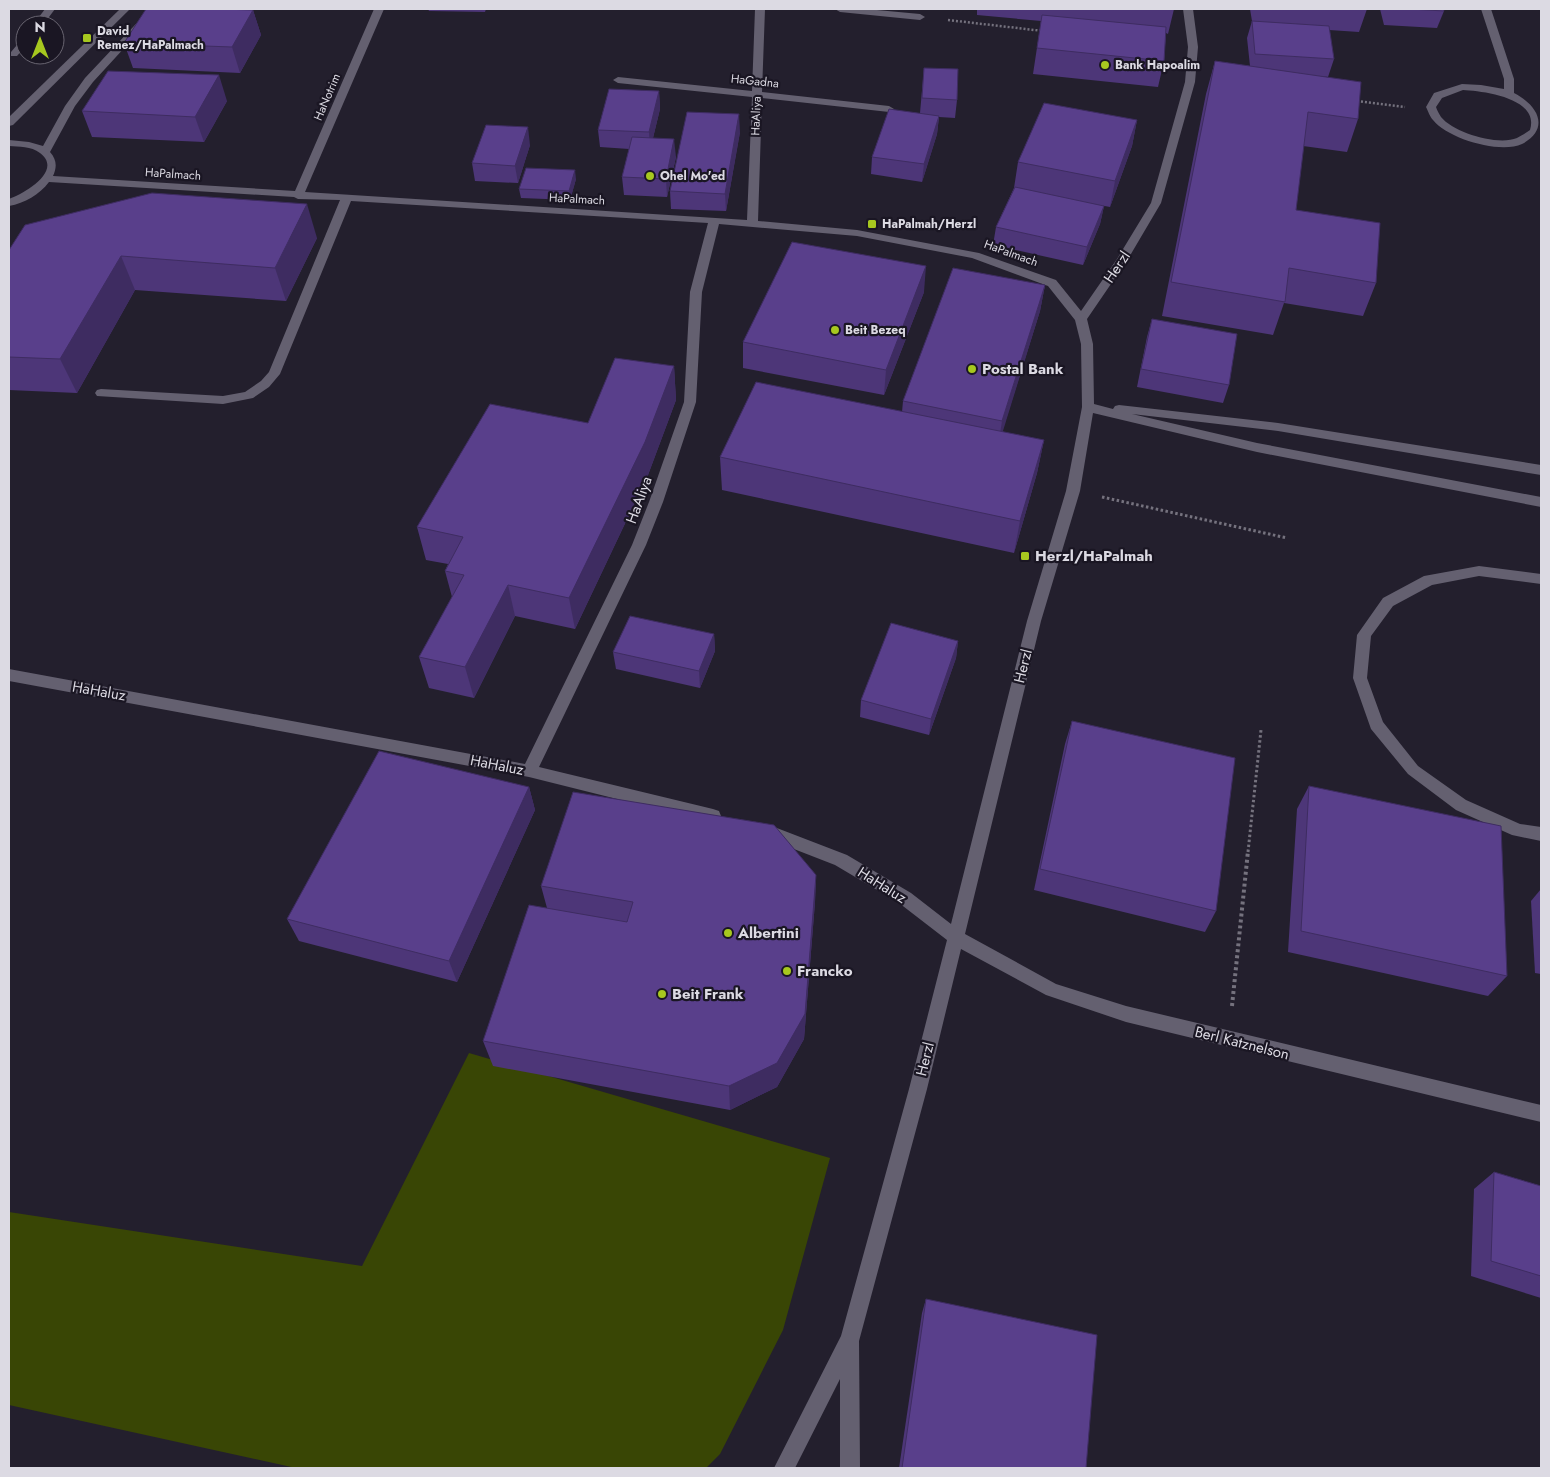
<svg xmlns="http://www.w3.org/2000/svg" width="1550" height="1477" viewBox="0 0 1550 1477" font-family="Jost,sans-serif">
  <rect width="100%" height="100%" fill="#231f2d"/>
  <path fill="#394605" d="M 469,1053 L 830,1158 L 783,1330 L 720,1454 L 706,1468 L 296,1468 L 9,1405 L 9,1212 L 362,1266 Z"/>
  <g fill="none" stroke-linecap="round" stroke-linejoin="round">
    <g stroke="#75727e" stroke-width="2.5" stroke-dasharray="2 2" stroke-linecap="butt">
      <path d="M 948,20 L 1043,31"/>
      <path d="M 1357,101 L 1405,107"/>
    </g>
    <g stroke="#75727e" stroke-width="3" stroke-dasharray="2.5 2.5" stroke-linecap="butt">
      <path d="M 1102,497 L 1287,538"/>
      <path d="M 1248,852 L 1261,730"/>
    </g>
    <path stroke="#75727e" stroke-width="4" stroke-dasharray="3 3" stroke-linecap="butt" d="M 1232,1006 L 1248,851"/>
    <g fill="#646070" fill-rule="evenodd">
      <path d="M 45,9 L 55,9 L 43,25 L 33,25 Z"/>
      <path d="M 120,9 L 130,9 L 13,125 L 9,126 L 9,117 Z"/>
      <path d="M 150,9 L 160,9 L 93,82 L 75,106 L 50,152 C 57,160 57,167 53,176 L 295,191 L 374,9 L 384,9 L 305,192 L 747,220 L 752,97 L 618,83 L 613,80 L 618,77 L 752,91 L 755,9 L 765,9 L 762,92 L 889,106 L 894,109 L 889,112 L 762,98 L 758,221 L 857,230 L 979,253 L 1056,280 L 1081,311 L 1117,259 L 1151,203 L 1185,82 L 1188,47 L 1183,9 L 1193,9 L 1198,47 L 1195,82 L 1161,203 L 1128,259 L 1087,319 L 1093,344 L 1094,404 L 1113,409 L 1115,406 L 1119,405 L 1278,423 L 1541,465 L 1541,475 L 1278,431 L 1132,414 L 1257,443 L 1541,497 L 1541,507 L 1257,452 L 1093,413 L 1080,491 L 1041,621 L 965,934 L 1056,984 L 1126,1006 L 1541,1105 L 1541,1122 L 1126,1022 L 1046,995 L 961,949 L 927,1089 L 859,1341 L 860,1468 L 840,1468 L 840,1379 L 795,1468 L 774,1468 L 841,1336 L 909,1089 L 947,940 L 899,903 L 835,865 L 763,837 L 761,832 L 763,827 L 769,825 L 847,855 L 911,893 L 951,924 L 1027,621 L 1066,491 L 1082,407 L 1081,344 L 1075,320 L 1048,286 L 972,258 L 857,236 L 719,224 L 702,292 L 696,402 L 663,502 L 646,545 L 539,767 L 713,809 L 719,811 L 721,816 L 719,821 L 713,823 L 529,777 L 9,681 L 9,669 L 525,764 L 632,545 L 649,502 L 684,402 L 690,292 L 708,223 L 351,201 L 280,374 L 269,387 L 253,398 L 223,404 L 97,396 L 95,393 L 97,390 L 101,389 L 223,396 L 245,392 L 261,381 L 269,372 L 340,200 L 298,199 L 294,197 L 49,182 C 39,195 25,203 9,206 L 9,199 C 23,194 64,171 40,153 C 31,146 19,147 9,146 L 9,140 L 29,142 L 43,146 L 65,106 L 85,78 Z"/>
      <path d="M 835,9 L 866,9 L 920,14 L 925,17 L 920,20 L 840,12 Z"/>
      <path d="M 1481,9 L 1491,9 L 1514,79 L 1514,93 C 1539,106 1550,129 1522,144 C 1500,154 1448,139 1433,120 C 1430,117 1428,111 1426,107 L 1434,93 L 1462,84 L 1481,85 L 1504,89 L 1504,79 ZM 1463,90 C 1483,91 1540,98 1530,130 C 1526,133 1521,136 1517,138 C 1498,146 1454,133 1441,117 C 1439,114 1437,110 1436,107 L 1442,98 Z"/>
      <path d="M 25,38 L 25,47 L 17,56 L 11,56 L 11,52 L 22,39 Z"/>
      <path d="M 1479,566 L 1541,574 L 1541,584 L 1479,576 L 1432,585 L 1393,606 L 1371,636 L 1367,678 L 1383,722 L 1418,766 L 1466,800 L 1520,824 L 1541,827 L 1541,841 L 1512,835 L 1456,810 L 1408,774 L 1371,729 L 1353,678 L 1357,635 L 1383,598 L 1424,576 Z"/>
    </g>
  </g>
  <g fill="#4d3678">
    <path d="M 428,9 L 486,9 L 485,12 L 429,11 Z"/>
    <path d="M 977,9 L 1174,9 L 1168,34 L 1166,33 L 1164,61 L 1158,87 L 1033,74 L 1041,21 L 977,15 Z"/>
    <path d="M 1250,9 L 1367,9 L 1359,32 L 1329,30 L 1334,59 L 1328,77 L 1320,76 L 1358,119 L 1347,152 L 1303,146 L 1296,210 L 1376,283 L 1363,316 L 1284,303 L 1273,335 L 1162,316 L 1206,94 L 1215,61 L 1250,66 L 1247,38 L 1252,21 Z"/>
    <path d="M 1380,9 L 1443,9 L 1444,11 L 1437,28 L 1384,25 Z"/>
    <path d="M 253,10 L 261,35 L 240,73 L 133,68 L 124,43 Z"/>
    <path d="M 924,68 L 957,100 L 955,118 L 939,117 L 937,134 L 922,182 L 871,174 L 872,157 L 920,113 Z"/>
    <path d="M 659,91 L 660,109 L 653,138 L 676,157 L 667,197 L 624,195 L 622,177 L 629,149 L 600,147 L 598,130 Z"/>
    <path d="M 227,101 L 204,142 L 92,137 L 82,111 Z"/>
    <path d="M 1137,120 L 1132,146 L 1110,207 L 1078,201 L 1104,206 L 1100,224 L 1083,265 L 993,245 L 996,227 L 1014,188 L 1018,162 Z"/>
    <path d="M 740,132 L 726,211 L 671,209 L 670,191 Z"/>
    <path d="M 530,145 L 518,183 L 475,181 L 472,163 Z"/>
    <path d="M 576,179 L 570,200 L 521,198 L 519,189 Z"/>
    <path d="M 317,238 L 286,301 L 135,290 L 77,393 L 9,390 L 9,250 Z"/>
    <path d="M 1045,285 L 1040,311 L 1002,432 L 1044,440 L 1037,473 L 1014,553 L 722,490 L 720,457 L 902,412 L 903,401 Z"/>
    <path d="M 924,292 L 884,395 L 743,368 L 743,342 Z"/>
    <path d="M 1152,319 L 1229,385 L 1223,403 L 1137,387 L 1147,337 Z"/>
    <path d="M 674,366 L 676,400 L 648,475 L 575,629 L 515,616 L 474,698 L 429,688 L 419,657 L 452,597 L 445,571 L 448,564 L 426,560 L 417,527 L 588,423 Z"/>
    <path d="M 714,634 L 715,651 L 700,688 L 616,669 L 613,652 Z"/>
    <path d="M 958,641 L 956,658 L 929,735 L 860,717 L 861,700 Z"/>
    <path d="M 1072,721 L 1216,911 L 1205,932 L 1034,890 L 1065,744 Z"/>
    <path d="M 1309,786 L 1507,976 L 1488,996 L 1288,952 L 1297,809 Z"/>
    <path d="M 529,787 L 535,810 L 457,982 L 299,941 L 287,919 Z"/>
    <path d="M 816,875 L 815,902 L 804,1039 L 777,1087 L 730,1110 L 493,1066 L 483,1041 L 547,908 L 541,886 Z"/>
    <path d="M 1541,889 L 1541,974 L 1535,973 L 1531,901 Z"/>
    <path d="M 1494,1172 L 1541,1186 L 1541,1298 L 1471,1276 L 1474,1189 Z"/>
    <path d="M 926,1299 L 1086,1468 L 899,1468 L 922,1313 Z"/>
  </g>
  <g fill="#3e2c61">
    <path d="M 253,10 L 261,35 L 240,73 L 232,47 Z"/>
    <path d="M 219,75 L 227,101 L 204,142 L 195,117 Z"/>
    <path d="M 659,91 L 660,109 L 650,150 L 649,132 Z"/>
    <path d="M 739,114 L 740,132 L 726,211 L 725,194 Z"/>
    <path d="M 939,116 L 937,134 L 922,182 L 924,164 Z"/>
    <path d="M 1137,120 L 1132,146 L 1110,207 L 1115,181 Z"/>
    <path d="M 528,127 L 530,145 L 518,183 L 515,166 Z"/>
    <path d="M 674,139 L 676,157 L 667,197 L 666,179 Z"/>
    <path d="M 575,170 L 576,179 L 570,200 L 569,191 Z"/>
    <path d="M 307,204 L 317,238 L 286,301 L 275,268 Z"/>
    <path d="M 1104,206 L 1100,224 L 1083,265 L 1087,247 Z"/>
    <path d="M 121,256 L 135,290 L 77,393 L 60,359 Z"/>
    <path d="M 926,266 L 924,292 L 884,395 L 886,370 Z"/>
    <path d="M 1045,285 L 1040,311 L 998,447 L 1002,421 Z"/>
    <path d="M 674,366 L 676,400 L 648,475 L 575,629 L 569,598 Z"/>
    <path d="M 1044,440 L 1037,473 L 1014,553 L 1020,521 Z"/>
    <path d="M 508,585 L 515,616 L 474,698 L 465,667 Z"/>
    <path d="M 714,634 L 715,651 L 700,688 L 699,671 Z"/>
    <path d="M 958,641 L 956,658 L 929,735 L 931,719 Z"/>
    <path d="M 529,787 L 535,810 L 457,982 L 449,961 Z"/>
    <path d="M 816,875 L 815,902 L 804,1039 L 777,1087 L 730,1110 L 729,1086 Z"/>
  </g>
  <g fill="#593f8b" stroke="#3e2c61">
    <path d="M 146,9 L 221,9 L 253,10 L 232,47 L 124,43 Z"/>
    <path d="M 1410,9 L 1443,9 L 1444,11 Z"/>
    <path d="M 1042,15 L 1166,27 L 1164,61 L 1037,48 Z"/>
    <path d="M 1252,21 L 1329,26 L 1334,59 L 1255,54 Z"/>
    <path d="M 1215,61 L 1361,82 L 1358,119 L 1308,112 L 1296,210 L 1380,223 L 1376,283 L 1289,268 L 1285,302 L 1171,282 Z"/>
    <path d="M 924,68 L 958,69 L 957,100 L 922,98 Z"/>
    <path d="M 108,71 L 219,75 L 195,117 L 82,111 Z"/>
    <path d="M 609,89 L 659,91 L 649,132 L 598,130 Z"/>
    <path d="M 1044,103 L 1137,120 L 1115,181 L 1018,162 Z"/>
    <path d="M 889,109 L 939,116 L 924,164 L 872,157 Z"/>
    <path d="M 687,112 L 739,114 L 725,194 L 670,191 Z"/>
    <path d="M 486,125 L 528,127 L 515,166 L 472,163 Z"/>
    <path d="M 632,137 L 674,139 L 666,179 L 622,177 Z"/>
    <path d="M 526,168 L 575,170 L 569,191 L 519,189 Z"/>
    <path d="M 1015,187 L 1104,206 L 1087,247 L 996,227 Z"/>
    <path d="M 152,193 L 307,204 L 275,268 L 121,256 L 60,359 L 9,357 L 9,250 L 25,225 Z"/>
    <path d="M 792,242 L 926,266 L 886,370 L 743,342 Z"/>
    <path d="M 953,268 L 1045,285 L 1002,421 L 903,401 Z"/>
    <path d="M 1152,319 L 1237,334 L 1229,385 L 1141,369 Z"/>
    <path d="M 615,358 L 674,366 L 645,442 L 569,598 L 508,585 L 465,667 L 419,657 L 464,575 L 445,571 L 463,537 L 417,527 L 490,404 L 588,423 Z"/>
    <path d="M 756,382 L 1044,440 L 1020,521 L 720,457 Z"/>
    <path d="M 630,616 L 714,634 L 699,671 L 613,652 Z"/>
    <path d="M 891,623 L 958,641 L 931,719 L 861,700 Z"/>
    <path d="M 1072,721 L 1235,758 L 1216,911 L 1040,869 Z"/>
    <path d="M 379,751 L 529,787 L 449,961 L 287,919 Z"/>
    <path d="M 1309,786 L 1501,826 L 1507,976 L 1301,931 Z"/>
    <path d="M 573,792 L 774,825 L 816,875 L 805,1014 L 777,1063 L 729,1086 L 483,1041 L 529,905 L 627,922 L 633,902 L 541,886 Z"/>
    <path d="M 1494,1172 L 1541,1186 L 1541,1276 L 1491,1261 Z"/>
    <path d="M 926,1299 L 1097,1335 L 1086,1468 L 902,1468 Z"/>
  </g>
  <g fill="#a7c81f" stroke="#1a1623" stroke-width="2">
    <rect x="82" y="33" width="10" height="10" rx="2.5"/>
    <circle cx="1105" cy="65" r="5"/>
    <circle cx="650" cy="176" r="5"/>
    <rect x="867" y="219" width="10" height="10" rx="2.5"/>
    <circle cx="835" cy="330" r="5"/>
    <circle cx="972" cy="369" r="5"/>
    <rect x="1020" y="551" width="10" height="10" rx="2.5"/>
    <circle cx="728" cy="933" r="5"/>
    <circle cx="787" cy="971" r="5"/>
    <circle cx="662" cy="994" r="5"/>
  </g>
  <g text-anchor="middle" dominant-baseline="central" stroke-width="4.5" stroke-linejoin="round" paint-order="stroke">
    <g font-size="12" font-weight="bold" fill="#dcdae3" stroke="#1a1623" text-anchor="start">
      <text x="97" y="31">David<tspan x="97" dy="14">Remez/HaPalmach</tspan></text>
      <text x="1115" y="65">Bank Hapoalim</text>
      <text x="660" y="176">Ohel Mo'ed</text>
      <text x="882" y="224">HaPalmah/Herzl</text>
      <text x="845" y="330">Beit Bezeq</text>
    </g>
    <g font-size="12" fill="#dcdae3" stroke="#1a1623">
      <text transform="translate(755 81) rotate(6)">HaGadna</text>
      <text transform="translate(327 97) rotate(-67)">HaNotrim</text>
      <text transform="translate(756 116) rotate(-88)">HaAliya</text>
      <text transform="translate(173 174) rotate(4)">HaPalmach</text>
      <text transform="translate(577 199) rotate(3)">HaPalmach</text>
      <text transform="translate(1011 253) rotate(20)">HaPalmach</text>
    </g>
    <g font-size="15" fill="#dcdae3" stroke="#1a1623">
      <text transform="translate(1117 267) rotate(-56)">Herzl</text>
      <text transform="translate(639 500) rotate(-70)">HaAliya</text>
      <text transform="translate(1023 666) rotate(-76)">Herzl</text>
      <text transform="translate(99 691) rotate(10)">HaHaluz</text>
      <text transform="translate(497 765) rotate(11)">HaHaluz</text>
      <text transform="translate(882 885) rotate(32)">HaHaluz</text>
      <text transform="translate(1242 1043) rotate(14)">Berl Katznelson</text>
      <text transform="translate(925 1059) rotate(-76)">Herzl</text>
    </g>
    <g font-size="15" font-weight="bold" fill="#dcdae3" stroke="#1a1623" text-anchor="start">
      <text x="982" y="369">Postal Bank</text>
      <text x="1035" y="556">Herzl/HaPalmah</text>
      <text x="738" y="933">Albertini</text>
      <text x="797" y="971">Francko</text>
      <text x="672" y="994">Beit Frank</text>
    </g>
  </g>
  <rect width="1550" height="1477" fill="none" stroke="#dcdae3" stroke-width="20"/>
  <g transform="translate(40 40)"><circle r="24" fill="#1a1623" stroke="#686470"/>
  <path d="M0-4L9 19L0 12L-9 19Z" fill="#a7c81f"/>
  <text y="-8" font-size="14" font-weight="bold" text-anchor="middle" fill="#dcdae3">N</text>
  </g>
</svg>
